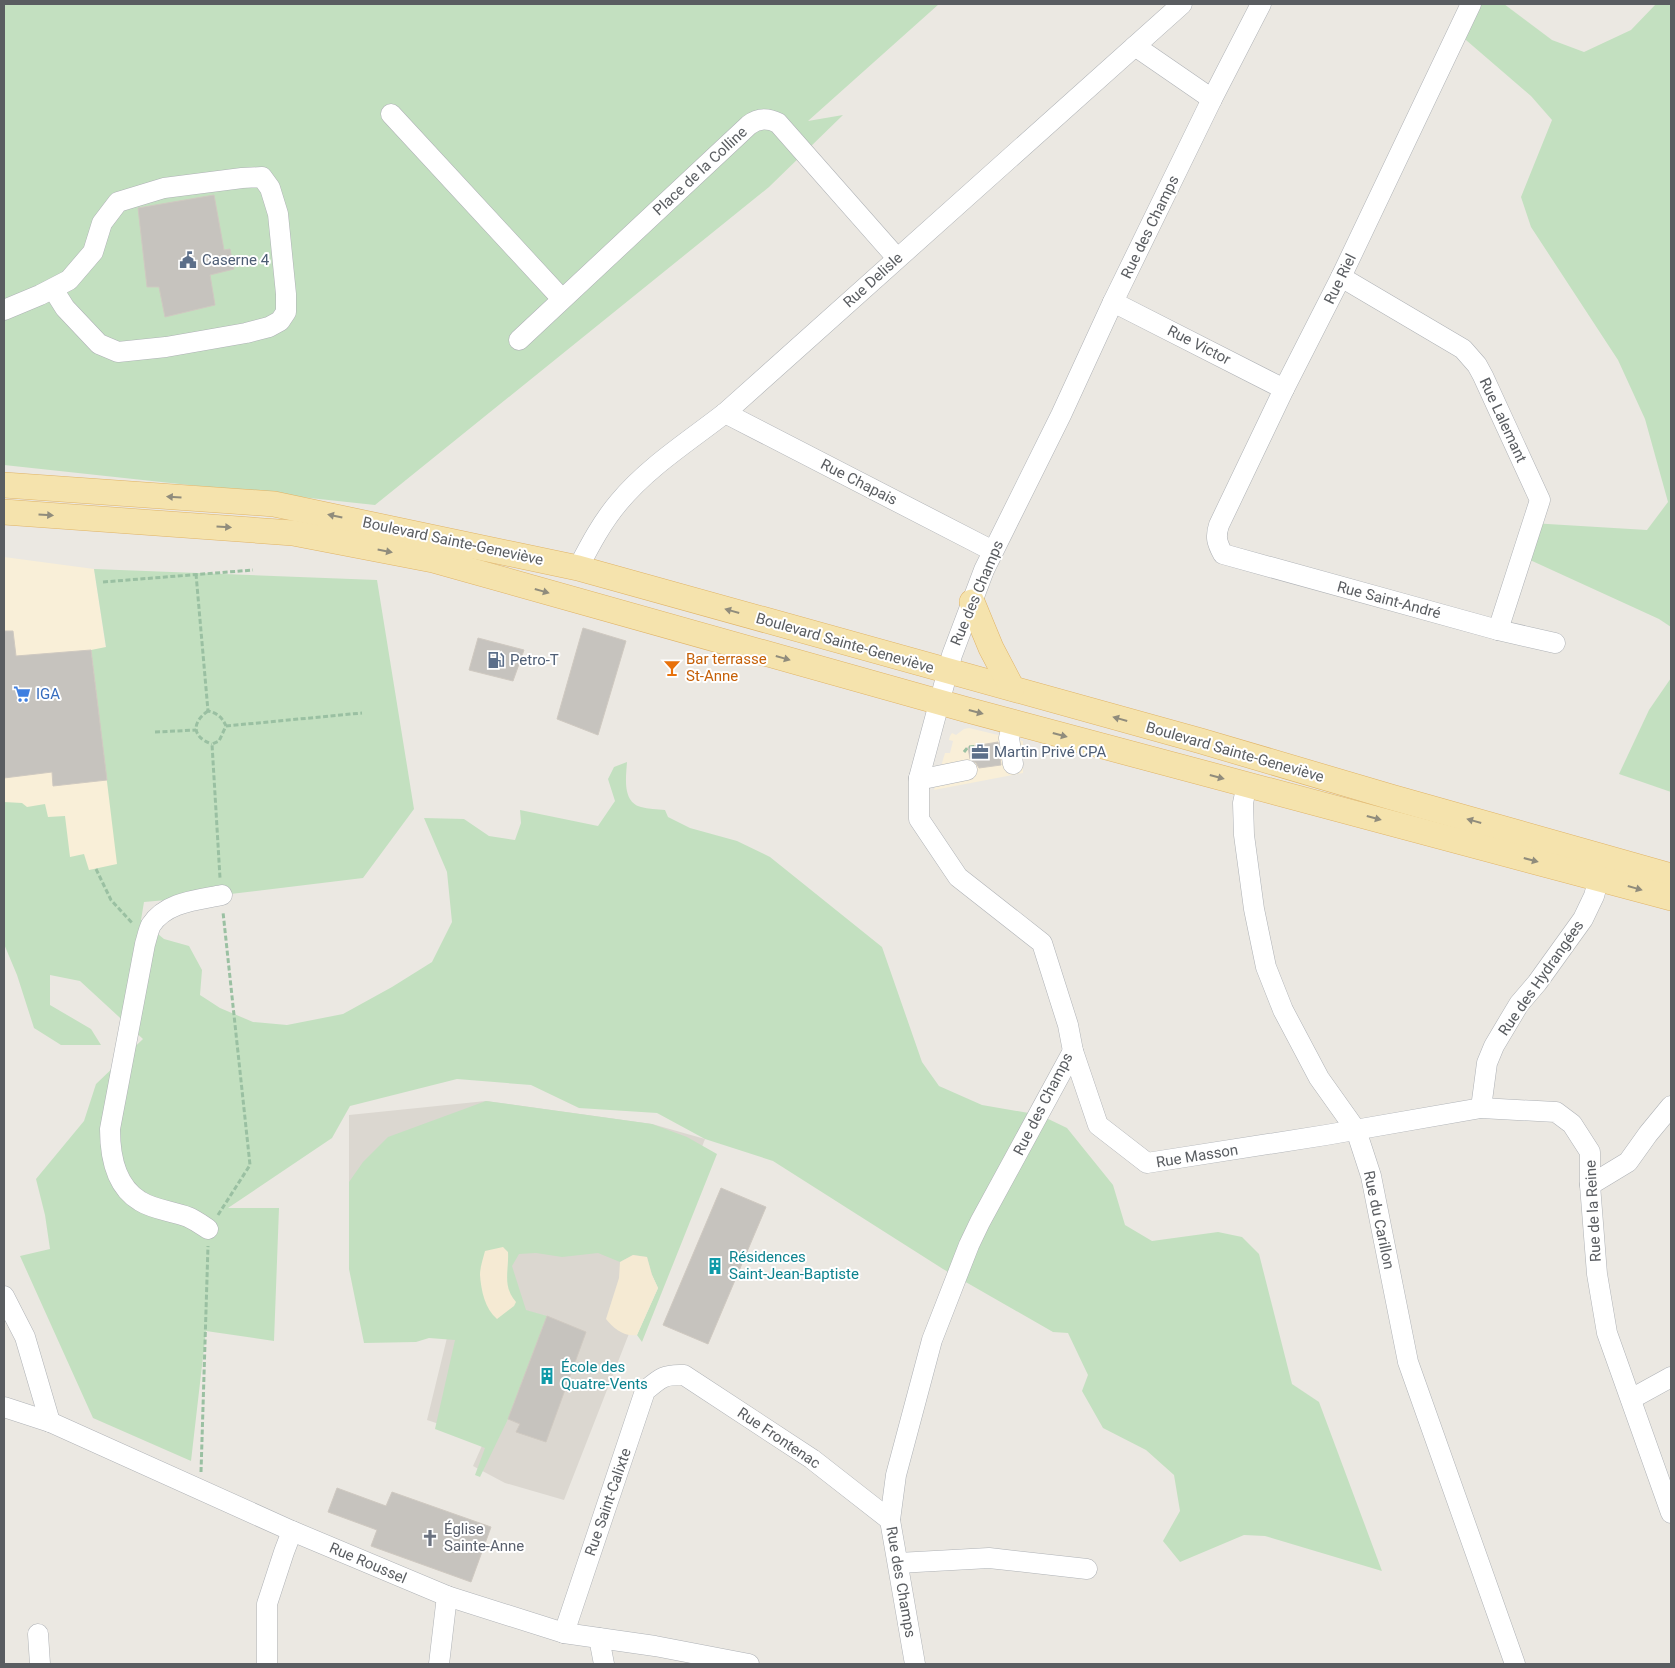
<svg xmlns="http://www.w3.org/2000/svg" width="1675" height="1668" viewBox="0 0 1675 1668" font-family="Roboto,sans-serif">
  <rect width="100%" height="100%" fill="#ebe8e2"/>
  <g fill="#f9efd8">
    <path d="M 4,557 L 94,569 L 144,902 L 4,930 Z"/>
    <path d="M 969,728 L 1023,741 L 1023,773 L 934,790 L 945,753 L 950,753 L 953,741 L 949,740 L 950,736 L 952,733 L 956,735 L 964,729 Z"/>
  </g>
  <path fill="#dbd7d0" d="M 486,1101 L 652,1124 L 705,1139 L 564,1500 L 505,1483 L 473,1466 L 485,1439 L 427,1420 L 463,1272 L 349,1269 L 349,1115 Z"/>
  <g fill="#c3e0c0">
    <path d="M 4,4 L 939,4 L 808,121 L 843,115 L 769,187 L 375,505 L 4,465 Z"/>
    <path d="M 1474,4 L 1504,4 L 1552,40 L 1584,52 L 1631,30 L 1656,4 L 1671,4 L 1671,627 L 1659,619 L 1519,555 L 1531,523 L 1647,530 L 1668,502 L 1645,419 L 1618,360 L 1531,227 L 1521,197 L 1552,120 L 1531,96 L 1459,34 Z"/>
    <path d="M 94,569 L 377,580 L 414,809 L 363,878 L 222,895 L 144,902 L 141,920 L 164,939 L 189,946 L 202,970 L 200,995 L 220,1008 L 253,1022 L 287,1025 L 343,1014 L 392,987 L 432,962 L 452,922 L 447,872 L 424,818 L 464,819 L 489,836 L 515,840 L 521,823 L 520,810 L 598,826 L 615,801 L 608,779 L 614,767 L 627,762 C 626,777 622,802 641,807 C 648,809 657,809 665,810 L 668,817 L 690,828 L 737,841 L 770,857 L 882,947 L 922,1062 L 939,1086 L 982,1105 L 1040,1115 L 1067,1128 L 1113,1185 L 1125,1225 L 1152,1241 L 1218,1232 L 1242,1237 L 1259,1254 L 1292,1384 L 1319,1402 L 1382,1571 L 1265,1536 L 1244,1535 L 1180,1562 L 1163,1541 L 1180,1511 L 1174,1475 L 1146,1450 L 1103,1428 L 1082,1391 L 1088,1375 L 1068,1333 L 1053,1332 L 943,1269 L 773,1161 L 705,1139 L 657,1113 L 579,1108 L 531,1085 L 457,1079 L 350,1106 L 332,1138 L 228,1208 L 279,1208 L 274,1341 L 206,1331 L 191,1461 L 93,1418 L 20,1256 L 50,1249 L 45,1215 L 36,1179 L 84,1121 L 96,1084 L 143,1039 L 80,981 L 50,975 L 50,1005 L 91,1029 L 101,1045 L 61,1045 L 34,1028 L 17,975 L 4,944 L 4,802 L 22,803 L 27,807 L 45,804 L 48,817 L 65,816 L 70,857 L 84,854 L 89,870 L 117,864 L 91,650 L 106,647 Z"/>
    <path d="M 1671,678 L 1671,792 L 1619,774 L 1649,710 Z"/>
    <path d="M 486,1101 L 652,1124 L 687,1137 L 717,1154 L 642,1342 L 637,1335 L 658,1288 L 652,1275 L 647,1257 L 633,1255 L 620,1262 L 598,1253 L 562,1257 L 536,1253 L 519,1254 L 512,1266 L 526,1310 L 547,1316 L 508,1419 L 480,1477 L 475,1475 L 485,1448 L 435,1429 L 455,1340 L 429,1338 L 416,1342 L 364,1343 L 349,1269 L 349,1182 L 363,1162 L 388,1137 Z"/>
  </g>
  <g fill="#f5ead3">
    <path d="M 503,1247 L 508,1252 C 509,1271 502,1286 516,1302 L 514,1306 L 497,1319 C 485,1309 481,1290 480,1275 C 480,1267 483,1259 485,1251 Z"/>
    <path d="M 633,1255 L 647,1257 L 652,1275 L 658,1288 L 637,1335 C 624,1337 613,1328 606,1319 L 619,1278 L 620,1262 Z"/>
  </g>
  <g fill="#c6c3be" stroke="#cfc9c1">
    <path d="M 214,195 L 224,250 L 230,249 L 234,269 L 210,275 L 215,305 L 165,317 L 159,287 L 147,287 L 138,208 Z"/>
    <path d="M 583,628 L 626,641 L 598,735 L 557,719 Z"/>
    <path d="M 4,631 L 13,631 L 16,656 L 91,650 L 107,780 L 53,786 L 52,772 L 4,778 Z"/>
    <path d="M 478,638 L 524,650 L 513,681 L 469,670 Z"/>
    <path d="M 998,742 L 1001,765 L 979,768 L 976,763 L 970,759 L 968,747 Z"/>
    <path d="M 721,1188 L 766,1207 L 708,1344 L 663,1325 Z"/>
    <path d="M 547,1316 L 586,1332 L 546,1442 L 516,1432 L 520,1424 L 508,1419 Z"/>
    <path d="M 337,1488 L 386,1506 L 392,1492 L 491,1527 L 471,1582 L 371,1546 L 377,1530 L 328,1512 Z"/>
  </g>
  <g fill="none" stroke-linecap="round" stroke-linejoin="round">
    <g stroke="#afb2b6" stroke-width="21">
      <g id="minor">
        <path d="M 1261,4 L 1212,99 L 1113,302 L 1061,415 L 984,570 L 952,655 L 919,778 L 919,819 L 958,877 L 1042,943 L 1068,1025 L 1073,1051 L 1098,1125 L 1147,1163 L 1326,1135 L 1481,1108 L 1556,1112 L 1572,1124 L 1590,1152 L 1590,1185 L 1597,1274 L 1607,1333 L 1671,1513"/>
        <path d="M 1471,4 L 1341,277 L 1284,389 L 1219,525 C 1215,537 1217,543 1223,554 L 1498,630 L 1555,643"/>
        <path d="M 1135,46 L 1212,99"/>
        <path d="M 391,114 L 562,299"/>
        <path d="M 1341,277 L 1463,349 L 1477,365 L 1483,376 L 1540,500 L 1498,630"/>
        <path d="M 1113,302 L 1284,389"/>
        <path d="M 4,310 L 40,295 L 69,280 L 93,252 L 102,223 L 118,202 L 164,188 L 242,178 L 262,177 L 270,188 L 278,214 L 286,294 L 286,312 L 280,321 L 269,327 L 246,333 L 166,347 L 118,352 L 99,344 L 65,308 L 53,289"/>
        <path d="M 519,340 L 749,125 C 758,118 768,118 778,123 L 897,258"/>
        <path d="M 725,413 L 993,551"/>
        <path d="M 578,568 C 590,545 602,522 619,502 C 648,467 689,441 725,413 L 1182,4"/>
        <path d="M 1013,722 L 1009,738 L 1013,764"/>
        <path d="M 919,778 L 923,779 L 967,770"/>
        <path d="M 1247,784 L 1243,803 L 1244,835 L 1254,909 L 1266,967 L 1283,1010 L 1319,1078 L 1356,1130 L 1371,1176 L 1408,1362 L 1515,1664"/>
        <path d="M 1481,1108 L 1487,1063 L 1494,1046 L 1519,1004 L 1537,983 L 1583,919 L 1594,896 L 1599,878"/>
        <path d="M 1590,1185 L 1628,1162 L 1648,1134 L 1671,1106"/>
        <path d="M 208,1229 C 202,1225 195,1220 188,1217 C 173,1211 154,1210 140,1201 C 115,1186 110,1156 110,1129 L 145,944 C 147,938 148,931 151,925 C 166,902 197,900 222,895"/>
        <path d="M 4,1296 L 25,1337 L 50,1422"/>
        <path d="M 1631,1399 L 1671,1377"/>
        <path d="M 4,1407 L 50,1422 L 292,1531 L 447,1596 L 564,1633 L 655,1646 L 749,1664"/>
        <path d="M 898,1563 L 989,1558 L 1087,1569"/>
        <path d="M 564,1633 L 645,1391 C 660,1378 664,1374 684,1375 L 812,1459 L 890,1520"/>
        <path d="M 38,1634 L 40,1664"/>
        <path d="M 599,1638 L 604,1664"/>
        <path d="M 267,1664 L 267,1604 L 284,1552 L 292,1531"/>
        <path d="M 439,1664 L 447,1596"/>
        <path d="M 915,1664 L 890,1520 L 896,1475 L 932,1340 L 969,1245 L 980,1222 L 1073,1051"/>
      </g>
    </g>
    <g stroke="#e0b366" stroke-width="26">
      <g id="major">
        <path d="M 4,485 L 274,504 L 578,568 L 1201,741 L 1391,797 L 1671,876"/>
        <path d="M 4,512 L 293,533 L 433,560 L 964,709 L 1671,898"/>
        <path d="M 972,602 L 991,648 L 1012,688"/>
      </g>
    </g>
    <g stroke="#9ac0a2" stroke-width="3" stroke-dasharray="5 2.5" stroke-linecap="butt">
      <path d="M 196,574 L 208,711 C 217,713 222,717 226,726 L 219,741 L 212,744 L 220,878"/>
      <path d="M 103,582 L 253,570"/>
      <path d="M 208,711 C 192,722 191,737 212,744"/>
      <path d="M 226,726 L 362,713"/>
      <path d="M 155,732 L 196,730"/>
      <path d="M 964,752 L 968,747 L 978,746"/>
      <path d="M 96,869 L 111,900 L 133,924"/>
      <path d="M 218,1215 L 250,1165 L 223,912"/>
      <path d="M 201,1472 L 208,1246"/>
    </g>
    <use href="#minor" stroke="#fff" stroke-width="20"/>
    <use href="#major" stroke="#f5e3ad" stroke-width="25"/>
  </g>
  <defs><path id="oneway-solid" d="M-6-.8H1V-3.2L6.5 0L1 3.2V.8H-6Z" transform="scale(1.25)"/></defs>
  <g fill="#908c7c">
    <use href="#oneway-solid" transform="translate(174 497) rotate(-176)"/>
    <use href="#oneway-solid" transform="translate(46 515) rotate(3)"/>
    <use href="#oneway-solid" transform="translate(335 516) rotate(-168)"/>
    <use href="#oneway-solid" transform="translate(224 527) rotate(4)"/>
    <use href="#oneway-solid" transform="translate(385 551) rotate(11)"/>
    <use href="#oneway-solid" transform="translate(542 591) rotate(16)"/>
    <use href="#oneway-solid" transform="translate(732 611) rotate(-164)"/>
    <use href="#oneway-solid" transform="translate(783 658) rotate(16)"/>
    <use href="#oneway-solid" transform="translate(976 712) rotate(15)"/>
    <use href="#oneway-solid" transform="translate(1120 719) rotate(-164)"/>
    <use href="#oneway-solid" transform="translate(1060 735) rotate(15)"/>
    <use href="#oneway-solid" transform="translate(1217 777) rotate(15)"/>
    <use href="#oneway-solid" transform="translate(1374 818) rotate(15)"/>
    <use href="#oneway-solid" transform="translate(1474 821) rotate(-164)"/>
    <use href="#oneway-solid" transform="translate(1531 860) rotate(15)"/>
    <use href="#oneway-solid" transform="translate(1635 888) rotate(16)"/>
  </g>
  <defs>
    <g id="civic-bare" transform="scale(1.35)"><path d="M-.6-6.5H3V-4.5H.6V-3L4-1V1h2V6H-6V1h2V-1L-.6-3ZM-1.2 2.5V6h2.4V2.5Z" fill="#5c6f8a" stroke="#fff" stroke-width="2.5" paint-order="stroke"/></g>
    <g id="fuel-bare" transform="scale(1.35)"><path d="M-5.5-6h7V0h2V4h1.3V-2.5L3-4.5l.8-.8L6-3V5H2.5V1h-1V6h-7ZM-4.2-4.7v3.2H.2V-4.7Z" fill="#5c6f8a" stroke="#fff" stroke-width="2.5" paint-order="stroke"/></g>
    <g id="bar-bare" transform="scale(1.35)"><path d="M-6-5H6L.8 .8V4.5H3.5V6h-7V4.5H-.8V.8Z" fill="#e8710a" stroke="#fff" stroke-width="2.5" paint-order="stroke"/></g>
    <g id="supermarket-bare" transform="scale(1.35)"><path d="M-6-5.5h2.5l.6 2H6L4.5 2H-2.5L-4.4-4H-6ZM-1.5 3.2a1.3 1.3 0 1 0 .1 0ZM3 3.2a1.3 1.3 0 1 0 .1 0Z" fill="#3f7fe0" stroke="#fff" stroke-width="2.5" paint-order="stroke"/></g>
    <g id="office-bare" transform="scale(1.35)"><path d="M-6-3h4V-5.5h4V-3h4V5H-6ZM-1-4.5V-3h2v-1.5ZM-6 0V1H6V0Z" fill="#5c6f8a" stroke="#fff" stroke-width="2.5" paint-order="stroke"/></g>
    <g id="building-bare" transform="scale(1.35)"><path d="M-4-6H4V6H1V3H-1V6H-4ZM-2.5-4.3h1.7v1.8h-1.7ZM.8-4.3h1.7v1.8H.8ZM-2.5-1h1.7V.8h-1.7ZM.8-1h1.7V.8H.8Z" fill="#0f9aa8" stroke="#fff" stroke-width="2.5" paint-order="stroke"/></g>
    <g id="church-bare" transform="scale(1.35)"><path d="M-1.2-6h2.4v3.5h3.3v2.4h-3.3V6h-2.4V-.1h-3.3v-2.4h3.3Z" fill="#6b7280" stroke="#fff" stroke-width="2.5" paint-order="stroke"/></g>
  </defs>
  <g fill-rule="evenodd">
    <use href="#civic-bare" x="188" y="260"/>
    <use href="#fuel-bare" x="496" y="660"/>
    <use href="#bar-bare" x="672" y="668"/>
    <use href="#supermarket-bare" x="22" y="694"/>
    <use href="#office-bare" x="980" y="752"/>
    <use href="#building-bare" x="715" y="1266"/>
    <use href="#building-bare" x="547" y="1376"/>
    <use href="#church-bare" x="430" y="1538"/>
  </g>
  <g text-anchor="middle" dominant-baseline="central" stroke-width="4" stroke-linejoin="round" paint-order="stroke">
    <g font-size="15" fill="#5a5d61" stroke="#fff">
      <text transform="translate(700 171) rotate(-43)">Place de la Colline</text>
      <text transform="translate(1150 227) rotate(-64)">Rue des Champs</text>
      <text transform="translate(1340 279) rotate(-64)">Rue Riel</text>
      <text transform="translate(873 280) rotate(-42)">Rue Delisle</text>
      <text transform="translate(1199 345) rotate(27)">Rue Victor</text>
      <text transform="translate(1503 420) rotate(65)">Rue Lalemant</text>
      <text transform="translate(859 482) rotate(27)">Rue Chapais</text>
      <text transform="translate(453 541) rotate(12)">Boulevard Sainte-Geneviève</text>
      <text transform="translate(977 593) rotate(-67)">Rue des Champs</text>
      <text transform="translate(1389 600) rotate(15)">Rue Saint-André</text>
      <text transform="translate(845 643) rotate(16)">Boulevard Sainte-Geneviève</text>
      <text transform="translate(1235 752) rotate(16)">Boulevard Sainte-Geneviève</text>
      <text transform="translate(1541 978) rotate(-55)">Rue des Hydrangées</text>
      <text transform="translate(1043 1104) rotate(-63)">Rue des Champs</text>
      <text transform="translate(1197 1156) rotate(-9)">Rue Masson</text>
      <text transform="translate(1593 1211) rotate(-93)">Rue de la Reine</text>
      <text transform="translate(1379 1220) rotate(78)">Rue du Carillon</text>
      <text transform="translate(779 1438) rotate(34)">Rue Frontenac</text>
      <text transform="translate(608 1502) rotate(-71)">Rue Saint-Calixte</text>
      <text transform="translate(368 1563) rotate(23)">Rue Roussel</text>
      <text transform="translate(901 1582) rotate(80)">Rue des Champs</text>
    </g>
    <g font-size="15" fill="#4e5e75" stroke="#fff" text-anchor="start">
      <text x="202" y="260">Caserne 4</text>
      <text x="510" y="660">Petro-T</text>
      <text x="994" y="752">Martin Privé CPA</text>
    </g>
    <g font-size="15" fill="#c56008" stroke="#fff" text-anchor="start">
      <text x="686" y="659">Bar terrasse<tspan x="686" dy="17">St-Anne</tspan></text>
    </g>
    <g font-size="15" fill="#366cbe" stroke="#fff" text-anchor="start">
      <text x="36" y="694">IGA</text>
    </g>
    <g font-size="15" fill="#0d838f" stroke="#fff" text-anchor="start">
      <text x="729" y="1257">Résidences<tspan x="729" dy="17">Saint-Jean-Baptiste</tspan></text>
      <text x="561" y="1367">École des<tspan x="561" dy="17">Quatre-Vents</tspan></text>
    </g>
    <g font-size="15" fill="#5b616d" stroke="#fff" text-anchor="start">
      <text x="444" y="1529">Église<tspan x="444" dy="17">Sainte-Anne</tspan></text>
    </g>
  </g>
  <rect width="1675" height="1668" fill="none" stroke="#5a5d61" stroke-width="10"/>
</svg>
